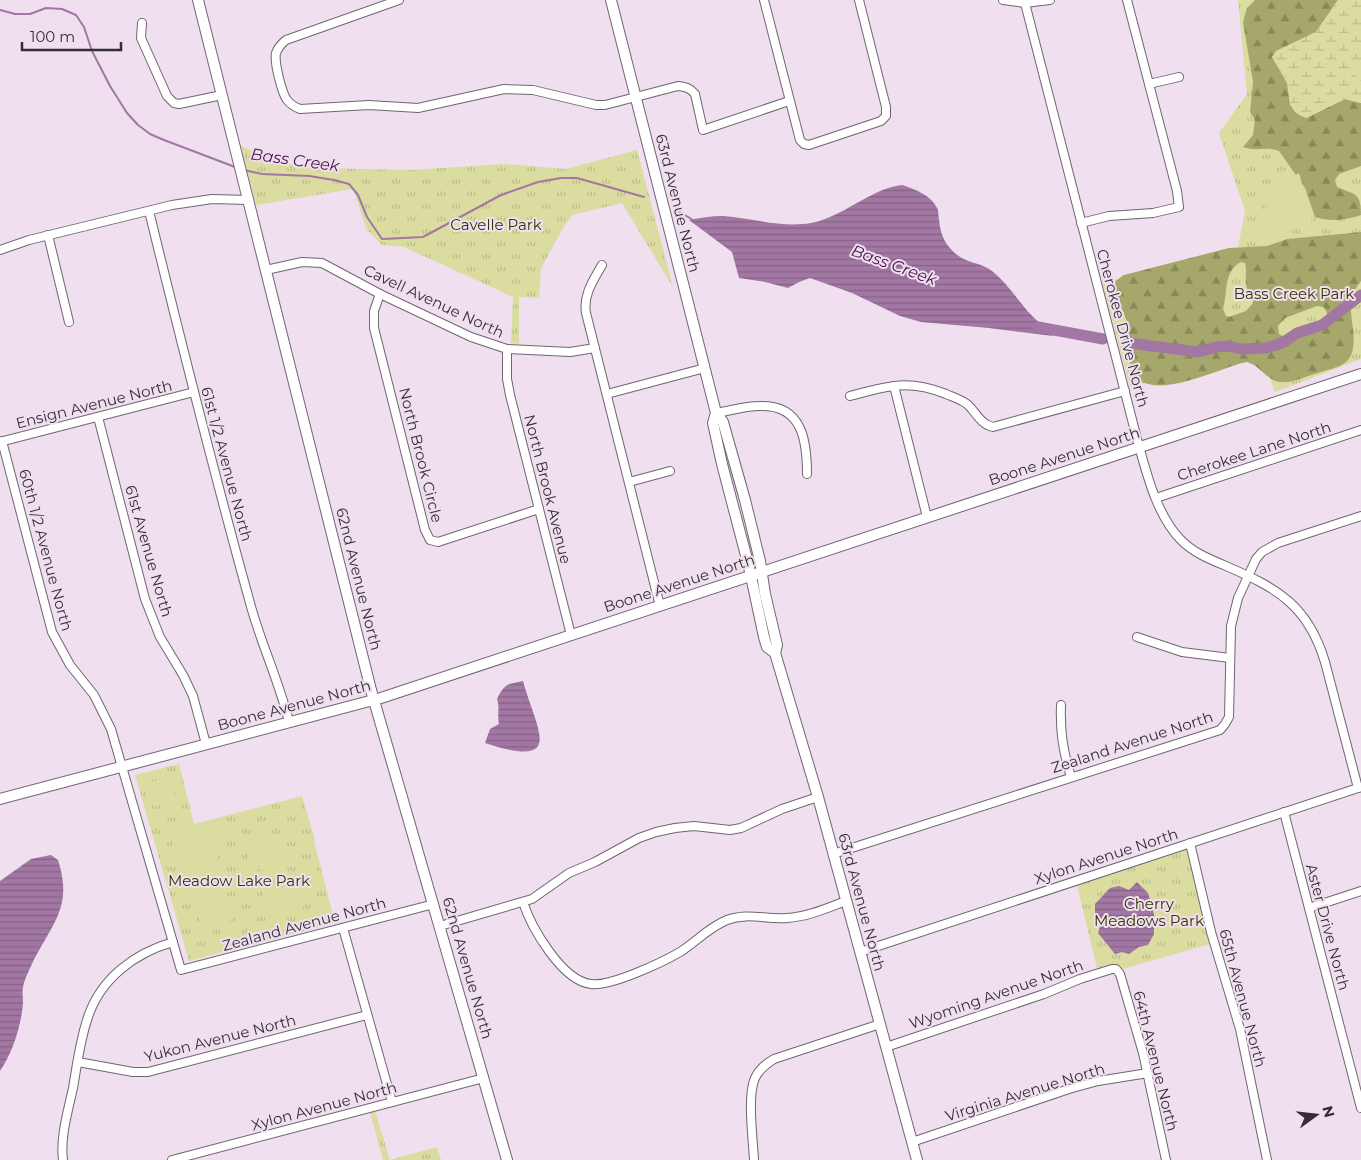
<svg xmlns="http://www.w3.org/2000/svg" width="1361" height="1160" viewBox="0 0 1361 1160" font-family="Montserrat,sans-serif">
  <defs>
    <pattern id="grass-tufts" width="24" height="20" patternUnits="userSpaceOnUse" patternTransform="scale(1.25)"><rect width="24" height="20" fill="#dadca0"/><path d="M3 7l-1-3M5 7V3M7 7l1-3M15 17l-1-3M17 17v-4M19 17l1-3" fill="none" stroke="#bcbd8a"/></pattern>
    <pattern id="forest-firs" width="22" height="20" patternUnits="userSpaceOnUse" patternTransform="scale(1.25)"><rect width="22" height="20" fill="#a6a76b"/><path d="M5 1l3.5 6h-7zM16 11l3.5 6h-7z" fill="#888859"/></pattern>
    <pattern id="wetland-marsh" width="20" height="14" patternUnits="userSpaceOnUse" patternTransform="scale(1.25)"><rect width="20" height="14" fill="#dadca0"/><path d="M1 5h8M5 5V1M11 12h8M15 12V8" fill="none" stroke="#bcbd8a"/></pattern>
    <pattern id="water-rules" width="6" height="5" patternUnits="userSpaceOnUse" patternTransform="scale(1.25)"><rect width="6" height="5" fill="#a277a3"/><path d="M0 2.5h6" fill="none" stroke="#856286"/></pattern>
  </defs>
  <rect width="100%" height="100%" fill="#efdfef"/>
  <g fill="url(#grass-tufts)">
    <path d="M 1238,0 L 1361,0 L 1361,359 L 1275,392 L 1260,352 L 1130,387 L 1102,282 L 1236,258 L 1245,211 L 1219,133 L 1247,94 Z"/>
    <path d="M 241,146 L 277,161 L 314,168 L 410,170 L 504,164 L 566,169 L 637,150 L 673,287 L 622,203 L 572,215 L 562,230 L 541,268 L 539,298 L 519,297 L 519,344 L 511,343 L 513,297 L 404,247 L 382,245 L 367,230 L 353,189 L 256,205 Z"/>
    <path d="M 179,764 L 194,824 L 302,796 L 315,840 L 314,841 L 335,923 L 189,961 L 135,775 Z"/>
    <path d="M 1186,849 L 1210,944 L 1123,969 L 1115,964 L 1097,968 L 1077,885 Z"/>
    <path d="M 375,1111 L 390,1160 L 437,1147 L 441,1160 L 383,1160 L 370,1112 Z"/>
  </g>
  <g fill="url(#forest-firs)" fill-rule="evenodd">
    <path d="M 1255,0 L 1338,0 L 1316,32 L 1277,51 L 1272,57 L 1287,83 L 1290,105 L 1306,118 L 1345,99 L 1361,103 L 1361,166 L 1339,174 L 1335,180 L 1337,187 C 1356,195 1361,193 1361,215 C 1348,220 1329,222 1315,217 L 1305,188 L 1279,151 C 1267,146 1255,152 1243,147 L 1253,135 L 1255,120 L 1250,112 L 1253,82 L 1243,22 L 1247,8 Z"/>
    <path d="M 1361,232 L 1361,281 C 1356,287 1352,295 1351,302 C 1349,319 1361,349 1346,362 C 1338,368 1327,370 1318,373 C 1306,376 1291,384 1280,382 C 1266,380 1261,366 1247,362 C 1222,366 1145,408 1132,369 C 1126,351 1131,331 1124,313 C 1117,297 1104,287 1124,275 L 1229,248 L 1267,246 L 1287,239 ZM 1241,262 L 1245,263 C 1247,271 1245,277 1246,284 C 1247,291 1252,296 1253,303 L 1246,311 L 1229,317 L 1226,316 L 1223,309 C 1228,293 1223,271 1241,262 ZM 1317,306 L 1324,307 L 1327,313 L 1327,323 C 1315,332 1293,344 1279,334 L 1278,326 L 1285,318 Z"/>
  </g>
  <path fill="url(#wetland-marsh)" d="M 1338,0 L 1361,0 L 1361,60 L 1354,63 L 1351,70 L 1361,82 L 1361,103 L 1345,99 L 1306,118 C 1284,110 1293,98 1287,82 C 1284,73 1277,65 1272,57 L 1276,51 L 1316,32 Z"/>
  <g fill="#dadca0">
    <path d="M 1299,173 L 1312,218 L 1310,224 L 1261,237 C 1263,203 1269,190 1299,173 Z"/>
    <path d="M 170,777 L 173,787 L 150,793 L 148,783 Z"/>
    <path d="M 174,791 L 177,801 L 154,807 L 151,797 Z"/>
    <path d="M 177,805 L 180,815 L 157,821 L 155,811 Z"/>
    <path d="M 221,820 L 224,849 C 213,865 201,879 180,882 L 170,832 Z"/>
    <path d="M 279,833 L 289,867 C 275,872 258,876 249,860 C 247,856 247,849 247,844 Z"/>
    <path d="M 293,874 L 304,906 L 268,919 L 265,912 L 263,894 L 275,881 Z"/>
    <path d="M 209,890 C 224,894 234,900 244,913 L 206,935 L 191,894 Z"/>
  </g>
  <g fill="url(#water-rules)">
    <path d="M 902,185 C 914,189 931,195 937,208 C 939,210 938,216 939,219 C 940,230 942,238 949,247 C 965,266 978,260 992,271 C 1015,289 1025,317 1051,330 L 1053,336 L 989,328 L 921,322 L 900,316 L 852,293 L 810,278 L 799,282 L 788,288 L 765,282 L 739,278 L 732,252 L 689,220 C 700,218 711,216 723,216 C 752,218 781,228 811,223 C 844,217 869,189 902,185 Z"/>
    <path d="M 523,681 C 536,729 567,770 485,743 L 490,729 L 499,724 C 497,714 500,708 497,699 C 504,684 507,684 523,681 Z"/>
    <path d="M 51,855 L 58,860 C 74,909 50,925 31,966 C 28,973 24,980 23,987 C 22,992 23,998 23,1003 C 21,1026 13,1052 0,1071 L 0,881 L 31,859 Z"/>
    <path d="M 1137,882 L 1148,893 L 1154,914 L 1154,934 L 1148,945 L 1139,947 L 1129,954 L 1122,952 L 1115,954 L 1098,933 L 1101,923 L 1095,916 L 1095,904 L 1110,888 L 1119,886 L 1129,890 Z"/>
  </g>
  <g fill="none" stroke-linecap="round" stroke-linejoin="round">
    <g stroke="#a277a3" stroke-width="2">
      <path d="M 0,10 L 15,14 L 30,14 L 46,8 L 62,9 L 76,15 L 84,27 L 92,51 L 110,86 L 127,113 L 138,125 L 150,134 L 164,140 L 235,167"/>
      <path d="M 244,170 L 262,174 L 309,176 L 334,180 L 349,184 L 358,195 L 367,217 L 382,239 L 423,237 L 501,195 L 538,182 L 561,178 L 577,178 L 644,197"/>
      <path d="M 678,211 L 693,220"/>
    </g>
    <g stroke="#a277a3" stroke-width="11">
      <path d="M 1038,327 L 1103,339"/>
      <path d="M 1128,343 L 1199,352 L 1216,347 L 1228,346 L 1241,349 L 1265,348 L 1277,345 L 1287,340 L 1297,333 L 1322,325 L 1361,295"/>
    </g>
    <g stroke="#726472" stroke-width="10">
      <g id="minor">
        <path d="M 399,0 L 286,40 C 281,44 278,48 276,53 C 274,63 282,93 287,100 C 291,105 295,107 300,109 L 369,105 L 418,108 L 504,89 L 533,90 L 596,105 L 605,105 L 678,86 C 686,87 690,88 695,94 L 703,130 L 789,101"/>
        <path d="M 764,0 L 800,140 L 804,144 L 809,145 L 881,121 L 886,116 L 886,107 L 859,0"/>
        <path d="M 1003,0 L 1025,3 L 1050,0"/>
        <path d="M 1025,3 L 1137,439 C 1146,471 1156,514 1180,539 C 1192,552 1209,559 1226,566 C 1277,588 1308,605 1325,662 L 1358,788"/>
        <path d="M 142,23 L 141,38 L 167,96 L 174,103 L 179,104 L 222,95"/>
        <path d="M 1149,84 L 1179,77"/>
        <path d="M 149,211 C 181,342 214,473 250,603 C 261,644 279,681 289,722"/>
        <path d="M 1081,223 L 1109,216 L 1153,213 L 1179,207 L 1177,191 L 1127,0"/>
        <path d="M 48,235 L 69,322"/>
        <path d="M 0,250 L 29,240 L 172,205 L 212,199 L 249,200"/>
        <path d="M 602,265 C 593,281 583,295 586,313 L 660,606"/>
        <path d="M 266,270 L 302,262 L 322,263 L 380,294 L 471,337 L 507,349 L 570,352 L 595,348"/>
        <path d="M 380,294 L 374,311 L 374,328 L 425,530 L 430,540 L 438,542 L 539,509"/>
        <path d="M 507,349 L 507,379 L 510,395 L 571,635"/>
        <path d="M 894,386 L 927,517"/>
        <path d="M 607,394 L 705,368"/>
        <path d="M 850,396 C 887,386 908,379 946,394 C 953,397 960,399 967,404 C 976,412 980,424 993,427 L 1125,391"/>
        <path d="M 716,413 C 730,411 744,406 759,406 C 802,404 807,440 807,474"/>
        <path d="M 98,417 L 145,599 L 160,637 L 183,675 L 193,696 L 206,744"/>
        <path d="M 2,441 L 52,632 L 70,665 L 94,695 L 111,729 L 181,970 L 434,904"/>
        <path d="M 0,442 L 194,392"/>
        <path d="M 629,482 L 670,471"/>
        <path d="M 1156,498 L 1361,430"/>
        <path d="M 1137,637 L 1182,652 L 1230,658"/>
        <path d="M 1061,705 C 1060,732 1063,751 1071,777"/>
        <path d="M 1284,812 L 1361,1108"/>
        <path d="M 1190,843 L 1211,932 L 1240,1029 L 1267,1160"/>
        <path d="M 833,854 L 1220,730 L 1225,724 L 1229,717 L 1231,626 L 1238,598 L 1256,559 L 1262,552 L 1278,543 L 1361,516"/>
        <path d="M 523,902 C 531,927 562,981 591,984 C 610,987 663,962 680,952 C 696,942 709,927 727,920 C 747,912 767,920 787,918 C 807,917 827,908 846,901"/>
        <path d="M 1309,908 L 1361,891"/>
        <path d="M 440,926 L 532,899 L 569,873 L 595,862 L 639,838 L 656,832 L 675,828 L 694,826 L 730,830 L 741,828 L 782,809 L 818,797"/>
        <path d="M 343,928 L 392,1102"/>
        <path d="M 860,952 L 1361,787"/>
        <path d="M 886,1047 L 1044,994 L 1080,979 L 1112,969 L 1116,969 L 1120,974 L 1143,1053 L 1166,1160"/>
        <path d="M 78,1062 L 133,1072 L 148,1072 L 367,1015"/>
        <path d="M 912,1142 L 1069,1089 L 1098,1081 L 1148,1073"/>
        <path d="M 63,1160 C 60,1137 68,1111 73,1088 C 77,1065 80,1040 88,1017 C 101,978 135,953 173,942"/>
        <path d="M 172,1160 L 484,1078"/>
        <path d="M 754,1160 C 753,1139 747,1095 755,1078 C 759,1069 766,1064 774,1059 L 880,1024"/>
      </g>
    </g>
    <g stroke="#726472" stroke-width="12">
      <g id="tertiary">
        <path d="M 198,0 L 371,690 L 507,1160"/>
        <path d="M 611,0 L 716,413 L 723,422 L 745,500 L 760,561 L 765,594 L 777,645 L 775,653 L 818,797 L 917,1160"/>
        <path d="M 716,413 L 713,423 L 722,464 L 749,567 L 764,637 L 767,647 L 775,653"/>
        <path d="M 0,799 L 381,698 L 1361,374"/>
      </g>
    </g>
    <use href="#minor" stroke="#fff" stroke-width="8"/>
    <use href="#tertiary" stroke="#fff" stroke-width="10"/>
  </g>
  <g text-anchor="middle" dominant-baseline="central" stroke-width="4" stroke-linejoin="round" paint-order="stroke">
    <g font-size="15" fill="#342e34" stroke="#efdfef">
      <text transform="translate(678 203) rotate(76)">63rd Avenue North</text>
      <text transform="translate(434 301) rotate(25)">Cavell Avenue North</text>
      <text transform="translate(1123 328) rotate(75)">Cherokee Drive North</text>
      <text transform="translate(94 404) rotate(-14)">Ensign Avenue North</text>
      <text transform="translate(1254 451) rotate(-18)">Cherokee Lane North</text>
      <text transform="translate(421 455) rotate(76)">North Brook Circle</text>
      <text transform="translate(1064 456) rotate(-18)">Boone Avenue North</text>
      <text transform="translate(227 464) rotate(75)">61st 1/2 Avenue North</text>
      <text transform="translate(548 489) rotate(76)">North Brook Avenue</text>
      <text transform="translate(46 550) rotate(75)">60th 1/2 Avenue North</text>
      <text transform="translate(149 551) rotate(74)">61st Avenue North</text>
      <text transform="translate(359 579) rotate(76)">62nd Avenue North</text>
      <text transform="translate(679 583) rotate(-18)">Boone Avenue North</text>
      <text transform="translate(294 705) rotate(-15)">Boone Avenue North</text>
      <text transform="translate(1132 742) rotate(-18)">Zealand Avenue North</text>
      <text transform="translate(1106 856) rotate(-18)">Xylon Avenue North</text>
      <text transform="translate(862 902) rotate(75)">63rd Avenue North</text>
      <text transform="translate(304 924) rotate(-15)">Zealand Avenue North</text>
      <text transform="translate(1328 927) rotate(75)">Aster Drive North</text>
      <text transform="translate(468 968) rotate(74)">62nd Avenue North</text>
      <text transform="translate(996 994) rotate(-19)">Wyoming Avenue North</text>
      <text transform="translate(1243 998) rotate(75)">65th Avenue North</text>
      <text transform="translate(220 1038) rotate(-14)">Yukon Avenue North</text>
      <text transform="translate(1156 1061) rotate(76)">64th Avenue North</text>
      <text transform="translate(1025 1092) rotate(-17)">Virginia Avenue North</text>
      <text transform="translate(324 1106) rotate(-15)">Xylon Avenue North</text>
    </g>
    <g font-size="15" fill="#343301" stroke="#efdfef">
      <text x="496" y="224">Cavelle Park</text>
      <text x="1294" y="293">Bass Creek Park</text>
      <text x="239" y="880">Meadow Lake Park</text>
      <text x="1149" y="903">Cherry<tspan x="1149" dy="17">Meadows Park</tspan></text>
    </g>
    <g font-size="16" font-style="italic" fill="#47114b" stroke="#efdfef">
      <text transform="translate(295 160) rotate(8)">Bass Creek</text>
      <text transform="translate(894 265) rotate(20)">Bass Creek</text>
    </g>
  </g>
  <g transform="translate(1316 1115) rotate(75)" stroke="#efdfef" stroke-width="4" paint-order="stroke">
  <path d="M0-4L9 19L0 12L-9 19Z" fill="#342e34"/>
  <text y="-8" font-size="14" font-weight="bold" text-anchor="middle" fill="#342e34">N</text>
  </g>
  <path d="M22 42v8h99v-8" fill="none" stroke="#342e34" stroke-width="2.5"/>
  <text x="30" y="42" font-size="15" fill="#342e34" stroke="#efdfef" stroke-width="4" paint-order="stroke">100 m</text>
</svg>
